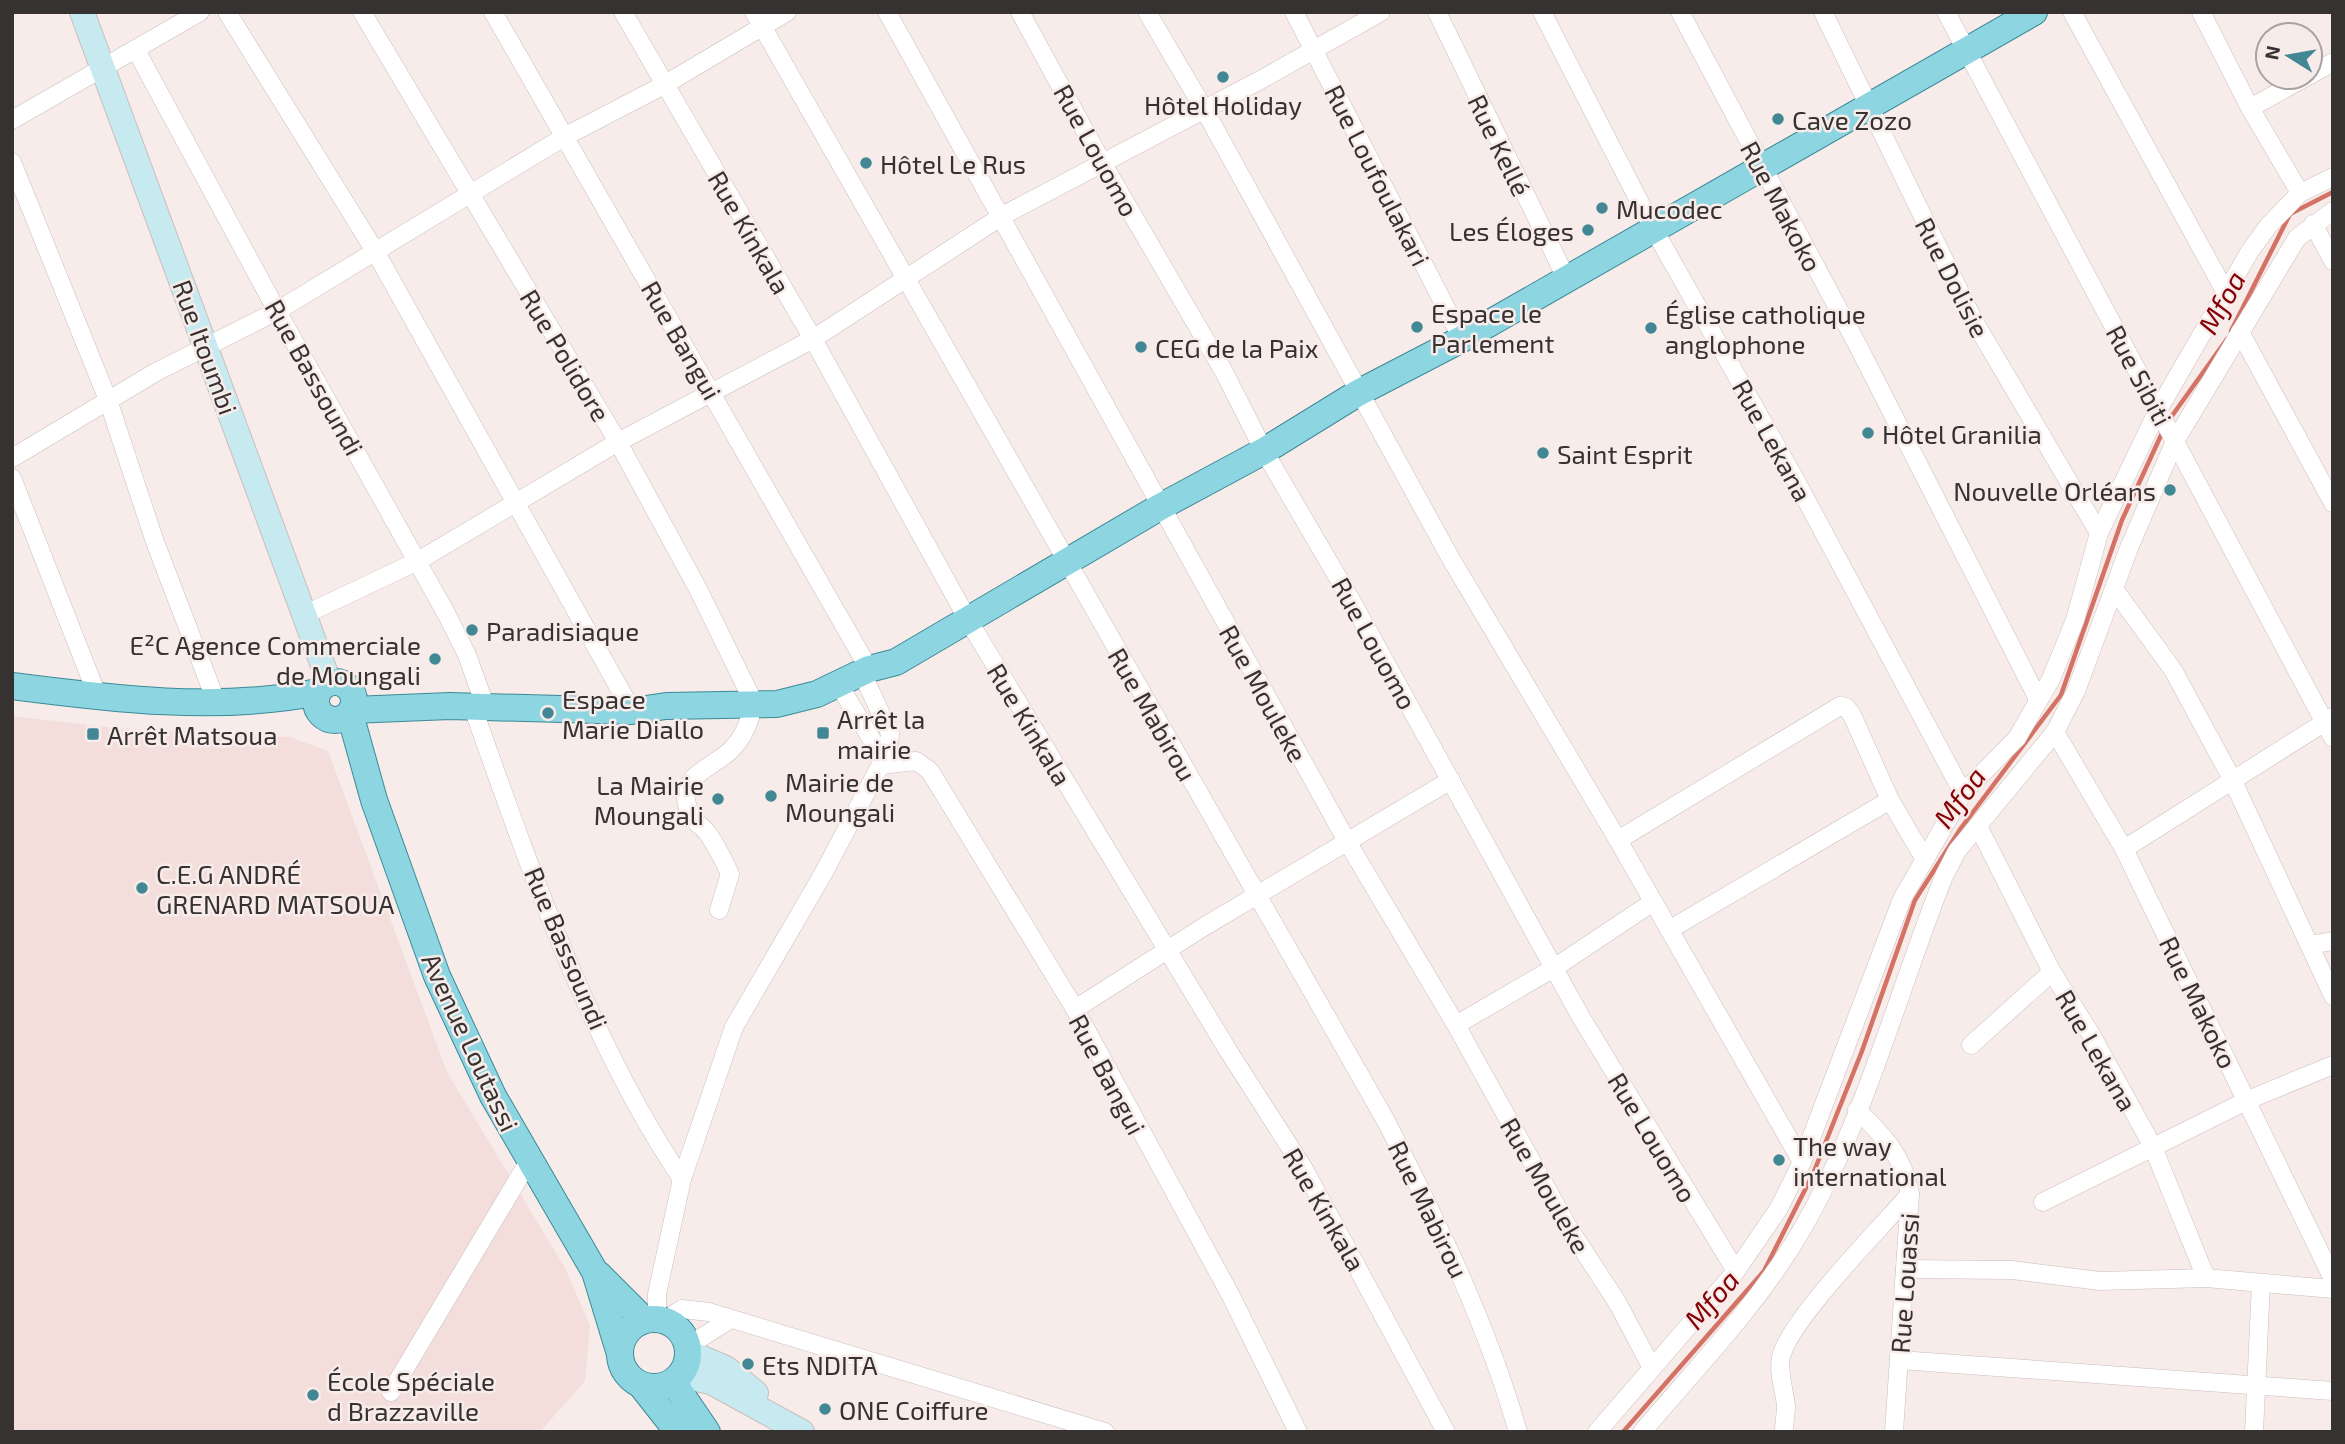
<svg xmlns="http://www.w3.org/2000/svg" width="2345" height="1444" viewBox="0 0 2345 1444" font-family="'Exo 2',sans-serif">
  <rect width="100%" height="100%" fill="#f8ecea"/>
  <path fill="#f3dedb" d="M 12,716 L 116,728 L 290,737 L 328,751 L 447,1072 L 565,1268 L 590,1325 L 585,1381 L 540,1432 L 12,1432 Z"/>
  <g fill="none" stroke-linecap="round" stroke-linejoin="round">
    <g stroke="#d57266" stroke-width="4.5">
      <path d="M 2231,331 L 2290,214 L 2333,192"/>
      <path d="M 2169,420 L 2227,339"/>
      <path d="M 1623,1432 L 1764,1271 L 1813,1174 L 1862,1051 L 1915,900 L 1961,828 L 2061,695 L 2122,520 L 2163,431"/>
    </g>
    <g stroke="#cabebd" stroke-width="19">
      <g id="street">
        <path d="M 227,12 L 375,251 L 632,711"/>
        <path d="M 362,12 L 618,442 L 698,589 L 755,705"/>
        <path d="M 493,12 L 869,669"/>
        <path d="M 623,12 L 813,339 L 968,620 L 1229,1052 L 1304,1169 L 1446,1432"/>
        <path d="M 754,12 L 1386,1121 C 1437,1222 1487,1323 1518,1432"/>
        <path d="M 887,12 L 1348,843 L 1456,1025 L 1568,1227 L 1617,1302 L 1652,1368"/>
        <path d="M 1020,12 L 1103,164 L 1224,372 L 1264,451 L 1351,600 L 1582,1019 L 1736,1271"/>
        <path d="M 1147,12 L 1204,109 L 1451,559 L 1618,840 L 1802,1162"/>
        <path d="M 1294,12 L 1462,339"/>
        <path d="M 1437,12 L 1566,278"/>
        <path d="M 1542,12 L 1653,228 L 1795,479 L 1963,793"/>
        <path d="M 1680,12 L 1857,344 L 2038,699"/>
        <path d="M 1823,12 L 1974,321 L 2099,533"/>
        <path d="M 1946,12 L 2333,738"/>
        <path d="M 2072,12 L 2226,293"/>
        <path d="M 2201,12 L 2250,108 L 2300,193"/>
        <path d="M 136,50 L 277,311 L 447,615 L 467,655 L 486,708"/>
        <path d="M 2310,75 L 2333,62"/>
        <path d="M 2250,108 L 2306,77"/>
        <path d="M 12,120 L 200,12"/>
        <path d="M 12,162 L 108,400 L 155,542 L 216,701"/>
        <path d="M 2313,224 L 2333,261"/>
        <path d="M 2240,332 L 2333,503"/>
        <path d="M 12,458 L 156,372 L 277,311 L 564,137 L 664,85 L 787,12"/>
        <path d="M 12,478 L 98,697"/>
        <path d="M 2114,589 L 2173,670 L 2232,779 L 2333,996"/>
        <path d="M 306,614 L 418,561 L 618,442 L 813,339 L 1002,216 L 1264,78 L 1381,12"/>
        <path d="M 839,685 L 884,760"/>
        <path d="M 473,708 C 528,863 589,1042 682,1179"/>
        <path d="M 2055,732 L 2124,849 L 2333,1279"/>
        <path d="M 881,765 L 916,761 L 930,771 L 1075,1009 L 1231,1296 L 1298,1432"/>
        <path d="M 1978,826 L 2052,972 L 2092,1036 L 2153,1147 L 2206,1278"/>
        <path d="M 1618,840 L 1840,706 L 1846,707 L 1852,715 L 1890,800 L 1924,858"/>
        <path d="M 2124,849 L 2333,717"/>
        <path d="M 719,910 L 730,874 C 723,859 716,844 706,831 C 701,826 695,822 691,815 C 672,777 710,770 731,750 C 741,740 745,731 750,718"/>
        <path d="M 1669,930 L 1890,800"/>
        <path d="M 2310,945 L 2333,941"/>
        <path d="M 1075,1009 L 1205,926 L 1451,780"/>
        <path d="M 1456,1025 L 1554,968 L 1653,902"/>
        <path d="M 1971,1045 L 2052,972"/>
        <path d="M 1857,1110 C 1883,1135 1904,1157 1910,1194 L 1894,1432"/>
        <path d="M 2043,1202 L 2248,1100 L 2333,1065"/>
        <path d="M 1905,1269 L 2012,1270 L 2100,1281 L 2206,1278 L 2333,1289"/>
        <path d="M 657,1319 L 657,1294 L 682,1179 L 734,1027 L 823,874 L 889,749 L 890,733 L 862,673"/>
        <path d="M 665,1320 L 682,1309 L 709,1312 L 1105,1432"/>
        <path d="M 688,1346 L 729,1320"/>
        <path d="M 1899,1360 L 2333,1391"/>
        <path d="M 391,1392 L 529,1161"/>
        <path d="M 1597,1432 L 1736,1271 L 1779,1208 L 1802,1162 L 1902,899 L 1963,793 L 2017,738 L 2051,679 L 2075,620 L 2099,533 L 2158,410 L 2250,251 L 2269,225 L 2300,193 L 2333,177"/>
        <path d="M 1642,1432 C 1696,1368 1758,1305 1801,1231 C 1865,1121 1897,994 1944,876 L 1957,851 L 2055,732 L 2076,691 L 2129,548 L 2175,441 L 2297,238 L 2333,211"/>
        <path d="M 1784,1432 C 1784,1423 1786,1414 1786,1405 C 1784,1390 1778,1372 1781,1357 C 1790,1319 1881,1228 1910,1194"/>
        <path d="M 2254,1432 L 2261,1284"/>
      </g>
    </g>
    <g stroke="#cabebd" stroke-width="26">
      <g id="secondary">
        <path d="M 82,12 L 329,682"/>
        <path d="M 688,1352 L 726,1368 L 756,1393"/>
        <path d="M 680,1376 L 711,1382 L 802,1432"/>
      </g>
    </g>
    <g stroke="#3c8a96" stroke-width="28">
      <g id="primary">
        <circle cx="335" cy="701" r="19"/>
        <path d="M 12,686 C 113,699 218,712 318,692"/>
        <path d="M 352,710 L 450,706 L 632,711 L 666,706 L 777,704 L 817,694 L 869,669 L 896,662 L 1160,507 L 1264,451 L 1358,393 L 1462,339 L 2034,12"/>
        <path d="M 350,714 L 374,800 L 437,976 L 493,1096 L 595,1272 L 620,1354"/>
        <path d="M 599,1275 L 644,1320"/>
        <circle cx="654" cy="1353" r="34"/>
        <path d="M 673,1382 L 707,1432"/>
        <path d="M 641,1385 L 678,1432"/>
      </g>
    </g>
    <use href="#street" stroke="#fff" stroke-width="18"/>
    <use href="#secondary" stroke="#c6eaf0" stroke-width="24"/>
    <use href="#primary" stroke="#8cd5e1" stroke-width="26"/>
  </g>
  <g fill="#428894" stroke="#f8ecea" stroke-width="2.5">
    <circle cx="1223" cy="77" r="7"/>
    <circle cx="1778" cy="119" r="7"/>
    <circle cx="866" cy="163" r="7"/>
    <circle cx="1602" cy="208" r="7"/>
    <circle cx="1588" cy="230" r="7"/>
    <circle cx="1417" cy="327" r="7"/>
    <circle cx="1651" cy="328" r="7"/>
    <circle cx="1141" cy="347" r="7"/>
    <circle cx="1868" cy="433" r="7"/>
    <circle cx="1543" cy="453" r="7"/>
    <circle cx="2170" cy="490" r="7"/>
    <circle cx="472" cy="630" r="7"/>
    <circle cx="435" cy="659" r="7"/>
    <circle cx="548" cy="713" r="7"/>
    <rect x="816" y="726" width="14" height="14" rx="3.5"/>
    <rect x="86" y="727" width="14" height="14" rx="3.5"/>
    <circle cx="771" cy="796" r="7"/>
    <circle cx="718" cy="799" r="7"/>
    <circle cx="142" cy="888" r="7"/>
    <circle cx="1779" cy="1160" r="7"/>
    <circle cx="748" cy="1364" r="7"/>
    <circle cx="313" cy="1395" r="7"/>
    <circle cx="825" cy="1409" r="7"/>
  </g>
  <g text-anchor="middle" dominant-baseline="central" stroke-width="5" stroke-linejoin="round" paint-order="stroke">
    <g font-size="26" fill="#363231" stroke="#f8ecea" text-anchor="start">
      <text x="1223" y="104" text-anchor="middle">Hôtel Holiday</text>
      <text x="1792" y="119">Cave Zozo</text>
      <text x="880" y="163">Hôtel Le Rus</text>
      <text x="1616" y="208">Mucodec</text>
      <text x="1574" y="230" text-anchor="end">Les Éloges</text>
      <text x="1431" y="312">Espace le<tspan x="1431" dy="30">Parlement</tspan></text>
      <text x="1665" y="313">Église catholique<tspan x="1665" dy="30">anglophone</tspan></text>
      <text x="1155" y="347">CEG de la Paix</text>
      <text x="1882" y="433">Hôtel Granilia</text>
      <text x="1557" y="453">Saint Esprit</text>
      <text x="2156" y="490" text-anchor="end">Nouvelle Orléans</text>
      <text x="486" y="630">Paradisiaque</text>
      <text x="421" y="644" text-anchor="end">E²C Agence Commerciale<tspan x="421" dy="30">de Moungali</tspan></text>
      <text x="562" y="698">Espace<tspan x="562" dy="30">Marie Diallo</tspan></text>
      <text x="837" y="718">Arrêt la<tspan x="837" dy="30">mairie</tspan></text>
      <text x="107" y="734">Arrêt Matsoua</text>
      <text x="785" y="781">Mairie de<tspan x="785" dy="30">Moungali</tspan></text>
      <text x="704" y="784" text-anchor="end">La Mairie<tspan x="704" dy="30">Moungali</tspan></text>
      <text x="156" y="873">C.E.G ANDRÉ<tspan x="156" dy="30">GRENARD MATSOUA</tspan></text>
      <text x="1793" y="1145">The way<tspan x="1793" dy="30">international</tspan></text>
      <text x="762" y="1364">Ets NDITA</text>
      <text x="327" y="1380">École Spéciale<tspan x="327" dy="30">d Brazzaville</tspan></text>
      <text x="839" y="1409">ONE Coiffure</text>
    </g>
    <g font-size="26" fill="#363231" stroke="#f8ecea">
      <text transform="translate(1500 145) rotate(64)">Rue Kellé</text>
      <text transform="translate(1097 150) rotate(61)">Rue Louomo</text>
      <text transform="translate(1378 175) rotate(63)">Rue Loufoulakari</text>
      <text transform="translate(1782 206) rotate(62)">Rue Makoko</text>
      <text transform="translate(750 232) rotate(60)">Rue Kinkala</text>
      <text transform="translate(1953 277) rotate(63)">Rue Dolisie</text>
      <text transform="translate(682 340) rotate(60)">Rue Bangui</text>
      <text transform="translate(206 347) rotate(70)">Rue Itoumbi</text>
      <text transform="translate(566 355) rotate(59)">Rue Polidore</text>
      <text transform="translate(2140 375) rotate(62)">Rue Sibiti</text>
      <text transform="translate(315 377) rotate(61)">Rue Bassoundi</text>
      <text transform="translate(1773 440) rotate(61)">Rue Lekana</text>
      <text transform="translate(1375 643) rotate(61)">Rue Louomo</text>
      <text transform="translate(1264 693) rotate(61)">Rue Mouleke</text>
      <text transform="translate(1153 714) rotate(60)">Rue Mabirou</text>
      <text transform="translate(1030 724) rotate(59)">Rue Kinkala</text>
      <text transform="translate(567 948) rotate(67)">Rue Bassoundi</text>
      <text transform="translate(2199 1002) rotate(64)">Rue Makoko</text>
      <text transform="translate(471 1042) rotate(65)">Avenue Loutassi</text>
      <text transform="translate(2097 1050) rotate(60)">Rue Lekana</text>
      <text transform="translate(1108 1074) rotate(62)">Rue Bangui</text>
      <text transform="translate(1653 1137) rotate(59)">Rue Louomo</text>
      <text transform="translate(1546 1185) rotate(60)">Rue Mouleke</text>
      <text transform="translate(1325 1209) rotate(60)">Rue Kinkala</text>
      <text transform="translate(1429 1209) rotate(64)">Rue Mabirou</text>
      <text transform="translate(1904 1283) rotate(-86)">Rue Louassi</text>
    </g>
    <g font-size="28" font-style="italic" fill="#840206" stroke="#f8ecea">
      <text transform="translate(2221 302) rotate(-61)">Mfoa</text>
      <text transform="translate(1959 797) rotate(-54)">Mfoa</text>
      <text transform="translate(1711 1299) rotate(-49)">Mfoa</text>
    </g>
  </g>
  <rect width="2345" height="1444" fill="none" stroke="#363231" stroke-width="28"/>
  <g transform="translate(2289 56) rotate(281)"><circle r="33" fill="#f8ecea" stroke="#aaa2a0" stroke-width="2"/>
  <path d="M0-5L12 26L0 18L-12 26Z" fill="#428894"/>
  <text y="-10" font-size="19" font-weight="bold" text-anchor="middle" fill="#363231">N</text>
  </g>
</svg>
